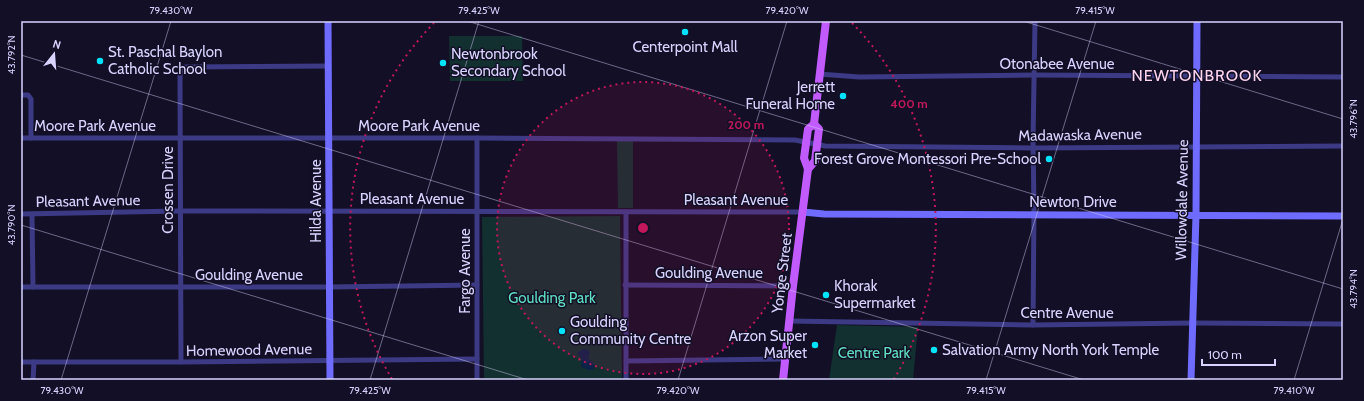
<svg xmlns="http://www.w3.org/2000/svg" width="1364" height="401" viewBox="0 0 1364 401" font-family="Cabin,sans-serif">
  <rect width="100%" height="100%" fill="#130f26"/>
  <g fill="#12302f">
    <path d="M 449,36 L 522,36 L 523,81 L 450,81 Z"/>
    <path d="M 617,141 L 633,141 L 633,208 L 618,208 Z"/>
    <path d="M 620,216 L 622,380 L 484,380 L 482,217 Z"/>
    <path d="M 837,325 L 918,327 L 913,380 L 829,380 Z"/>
  </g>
  <path fill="#0c2248" d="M 583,349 L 588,350 L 590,352 L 588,358 L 594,364 L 594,369 L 589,370 L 581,367 L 582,359 L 577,353 Z"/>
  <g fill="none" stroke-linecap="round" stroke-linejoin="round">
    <g stroke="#3d3a85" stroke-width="5">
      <path d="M 819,74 L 859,77 L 1034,75 L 1343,77"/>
      <path d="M 21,95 L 28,95 L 31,99 L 31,138"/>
      <path d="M 21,138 L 477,138 L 795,140 L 825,146 L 1033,148 L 1343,146"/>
      <path d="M 626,212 L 626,380"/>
      <path d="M 21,214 L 180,211 L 803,212"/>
      <path d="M 32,214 L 33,287"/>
      <path d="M 625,285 L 793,286"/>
      <path d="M 21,287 L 330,287 L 477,285"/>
      <path d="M 790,321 L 1033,325 L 1193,323 L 1343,324"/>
      <path d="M 1033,325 L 1034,208 L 1033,141 L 1035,21"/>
      <path d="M 626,361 L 786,359"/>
      <path d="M 21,362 L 181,362 L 477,359"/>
      <path d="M 181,362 L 180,73 L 185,67 L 329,66"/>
      <path d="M 33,380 L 34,362"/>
      <path d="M 477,380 L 477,138"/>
    </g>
    <g stroke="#6f6bff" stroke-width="7">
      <path d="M 328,21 L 330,380"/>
      <path d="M 803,212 L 824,214 L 1343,216"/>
      <path d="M 1191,380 L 1196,215 L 1197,21"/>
    </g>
    <g stroke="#c25bff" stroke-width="8">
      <path d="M 808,169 L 815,161 L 819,129 L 814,124"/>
      <path d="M 783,380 L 793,286 L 808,169 L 804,158 L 808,129 L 814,124 L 826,21"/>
    </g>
  </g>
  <path fill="none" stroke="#d9d4ff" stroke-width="1" stroke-opacity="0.45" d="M 467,21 L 1343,289M 1023,21 L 1343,119M 21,55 L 1084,380M 21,225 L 528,380M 61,380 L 171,21M 370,380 L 479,21M 678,380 L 787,21M 986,380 L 1096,21M 1294,380 L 1343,219"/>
  <circle cx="643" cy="228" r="146" fill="#c2185b" fill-opacity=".12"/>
  <g fill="none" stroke="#c2185b" stroke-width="2" stroke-dasharray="2 4">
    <circle cx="643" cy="228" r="146"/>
    <path d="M392 379A293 293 0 0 1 434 23M852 23A293 293 0 0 1 894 379"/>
  </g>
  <g fill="#00e5ff" stroke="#130f26" stroke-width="1.5">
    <circle cx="685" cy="32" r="4"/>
    <circle cx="100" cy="61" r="4"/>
    <circle cx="443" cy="63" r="4"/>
    <circle cx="843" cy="96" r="4"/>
    <circle cx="1049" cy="159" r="4"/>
    <circle cx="826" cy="295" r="4"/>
    <circle cx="562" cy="331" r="4"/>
    <circle cx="815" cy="345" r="4"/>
    <circle cx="934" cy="350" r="4"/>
  </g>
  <g text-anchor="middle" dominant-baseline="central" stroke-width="3" stroke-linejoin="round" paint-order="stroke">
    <g font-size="15" fill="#d9d4ff" stroke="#130f26" text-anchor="start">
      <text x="685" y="47" text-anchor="middle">Centerpoint Mall</text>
      <text x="108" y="52">St. Paschal Baylon<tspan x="108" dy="17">Catholic School</tspan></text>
      <text x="451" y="54">Newtonbrook<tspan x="451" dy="17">Secondary School</tspan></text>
      <text x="835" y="87" text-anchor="end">Jerrett<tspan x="835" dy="17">Funeral Home</tspan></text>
      <text x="1041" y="159" text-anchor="end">Forest Grove Montessori Pre-School</text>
      <text x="834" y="286">Khorak<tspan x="834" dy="17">Supermarket</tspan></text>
      <text x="570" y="322">Goulding<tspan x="570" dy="17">Community Centre</tspan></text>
      <text x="807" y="336" text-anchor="end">Arzon Super<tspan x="807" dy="17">Market</tspan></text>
      <text x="942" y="350">Salvation Army North York Temple</text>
    </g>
    <g font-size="15" fill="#d9d4ff" stroke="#130f26">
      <text x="1057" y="64">Otonabee Avenue</text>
      <text x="95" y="126">Moore Park Avenue</text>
      <text x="419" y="126">Moore Park Avenue</text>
      <text transform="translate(1080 135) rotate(-1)">Madawaska Avenue</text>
      <text transform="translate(168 190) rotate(-90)">Crossen Drive</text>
      <text x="412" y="199">Pleasant Avenue</text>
      <text x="736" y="200">Pleasant Avenue</text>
      <text transform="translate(1182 200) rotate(-89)">Willowdale Avenue</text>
      <text transform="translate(88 201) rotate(-1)">Pleasant Avenue</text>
      <text transform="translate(316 201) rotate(-90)">Hilda Avenue</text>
      <text x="1073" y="202">Newton Drive</text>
      <text transform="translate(465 271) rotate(-90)">Fargo Avenue</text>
      <text x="709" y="273">Goulding Avenue</text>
      <text transform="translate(782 273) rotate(-83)">Yonge Street</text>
      <text x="249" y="275">Goulding Avenue</text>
      <text x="1067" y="313">Centre Avenue</text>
      <text transform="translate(249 350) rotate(-1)">Homewood Avenue</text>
    </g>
    <g font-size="15" fill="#5fe0c0" stroke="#130f26">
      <text x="552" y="298">Goulding Park</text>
      <text x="874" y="353">Centre Park</text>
    </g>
    <g font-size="16" letter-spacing="1" fill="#ffd6f0" stroke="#130f26">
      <text x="1197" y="75">NEWTONBROOK</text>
    </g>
  </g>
  <circle cx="643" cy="228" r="6" fill="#c2185b" stroke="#130f26" stroke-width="2"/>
  <g font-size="12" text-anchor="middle" font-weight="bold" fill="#c2185b" stroke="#130f26" stroke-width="3" stroke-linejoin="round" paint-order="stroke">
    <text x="909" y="108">400 m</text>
    <text x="746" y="129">200 m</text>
  </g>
  <rect width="1364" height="401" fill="none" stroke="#130f26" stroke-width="44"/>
  <g transform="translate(54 54) rotate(17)" stroke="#130f26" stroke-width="3" paint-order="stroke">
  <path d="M0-3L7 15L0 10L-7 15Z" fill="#d9d4ff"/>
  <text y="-6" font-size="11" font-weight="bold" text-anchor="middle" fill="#d9d4ff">N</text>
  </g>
  <path d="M1202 359v6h73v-6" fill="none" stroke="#d9d4ff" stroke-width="2"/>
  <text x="1208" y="359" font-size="12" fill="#d9d4ff" stroke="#130f26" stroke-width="3" paint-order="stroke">100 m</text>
  <rect x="22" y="22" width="1320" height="357" fill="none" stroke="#d9d4ff" stroke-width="1.5"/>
  <g font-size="10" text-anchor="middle" fill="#d9d4ff">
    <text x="171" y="14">79.430°W</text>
    <text x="479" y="14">79.425°W</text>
    <text x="787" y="14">79.420°W</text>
    <text x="1095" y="14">79.415°W</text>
    <text transform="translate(11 55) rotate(-90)" y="4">43.792°N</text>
    <text transform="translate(1353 119) rotate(-90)" y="4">43.796°N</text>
    <text transform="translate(11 225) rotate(-90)" y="4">43.790°N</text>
    <text transform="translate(1353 289) rotate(-90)" y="4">43.794°N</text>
    <text x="62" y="394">79.430°W</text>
    <text x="370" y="394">79.425°W</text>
    <text x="678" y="394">79.420°W</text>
    <text x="986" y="394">79.415°W</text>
    <text x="1294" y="394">79.410°W</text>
  </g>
</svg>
